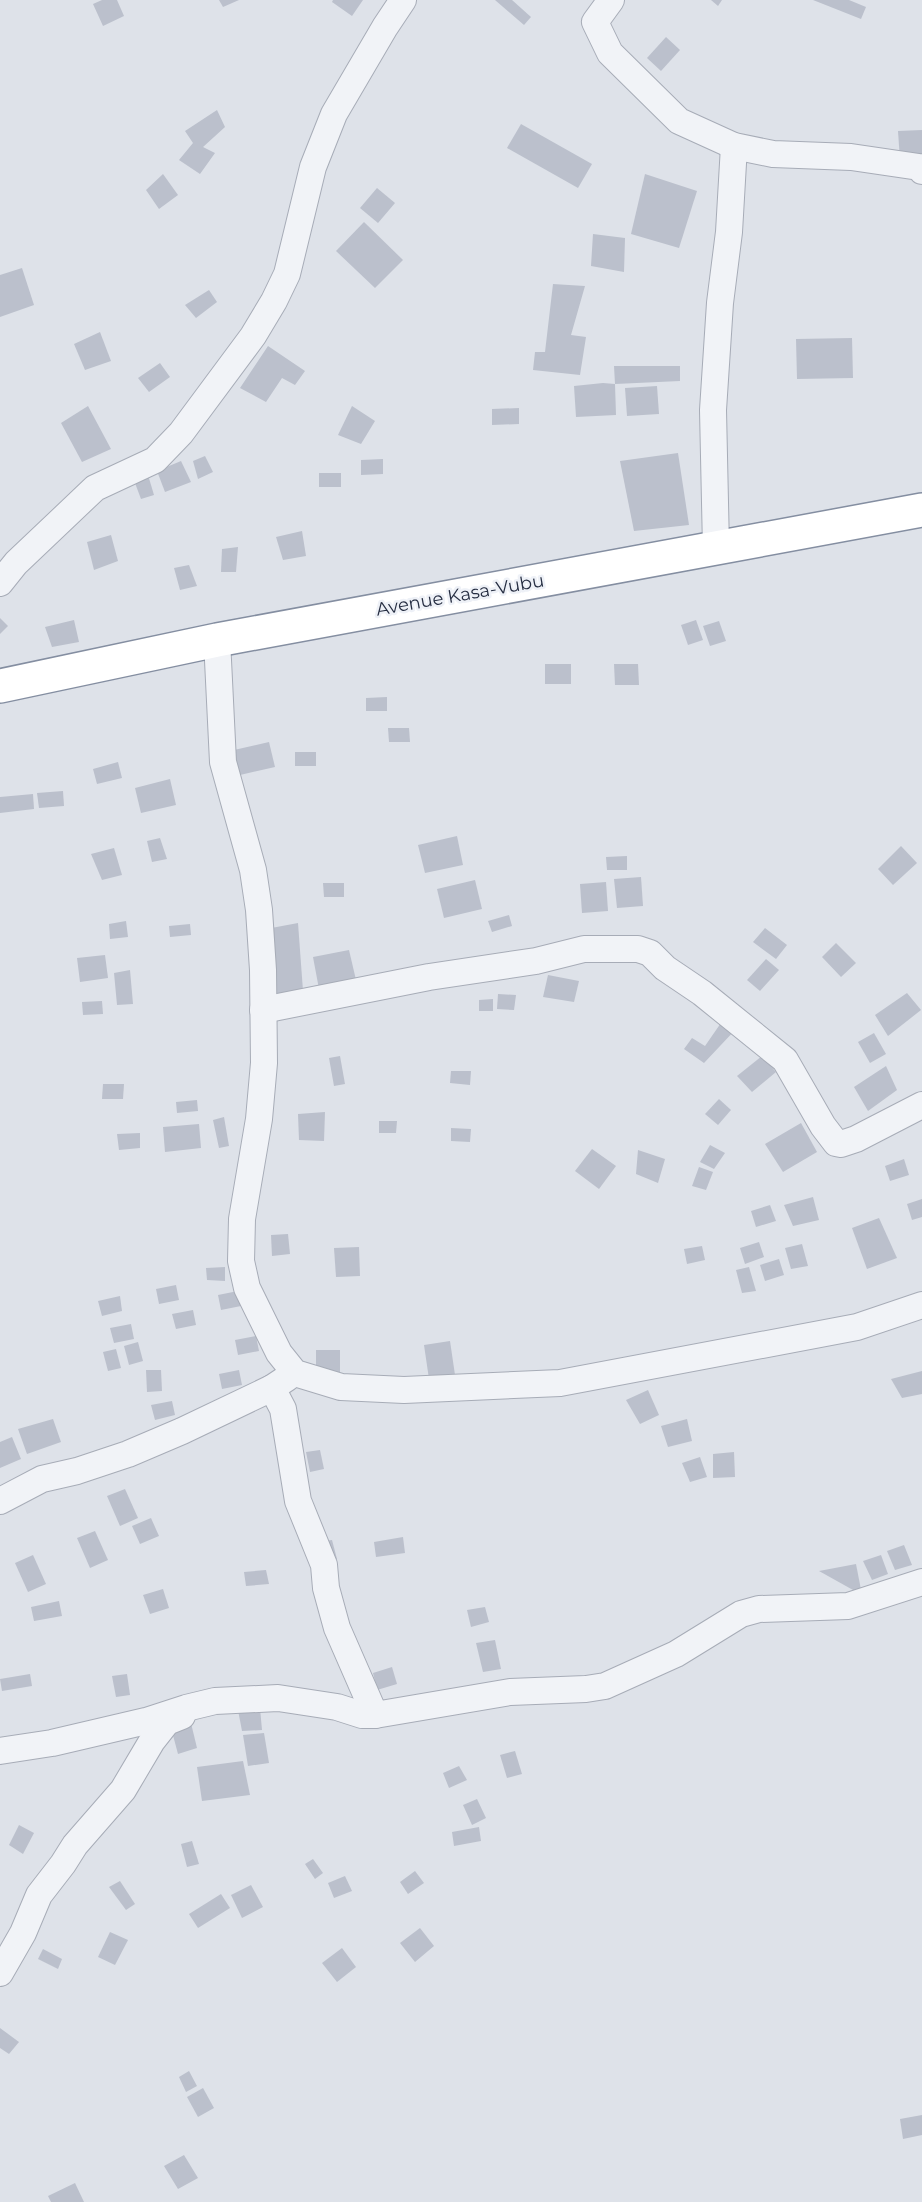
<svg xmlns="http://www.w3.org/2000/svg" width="922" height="2202" viewBox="0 0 922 2202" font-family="Montserrat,sans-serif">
  <rect width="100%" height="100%" fill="#dee2e9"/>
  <g fill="#bbc0cc">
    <path d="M 102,0 L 117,0 L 124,16 L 103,26 L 93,4 Z"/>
    <path d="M 219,0 L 239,0 L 223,7 Z"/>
    <path d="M 333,0 L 363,0 L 352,16 L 332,2 Z"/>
    <path d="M 495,0 L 512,0 L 531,17 L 524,25 Z"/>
    <path d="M 711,0 L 722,0 L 718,6 Z"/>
    <path d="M 813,0 L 849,0 L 866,7 L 861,19 Z"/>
    <path d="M 666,37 L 680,50 L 661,71 L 647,58 Z"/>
    <path d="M 217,110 L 225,127 L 203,147 L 215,153 L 200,174 L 179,160 L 193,143 L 185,131 Z"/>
    <path d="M 521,124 L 592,164 L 578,188 L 507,148 Z"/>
    <path d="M 922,130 L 922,158 L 900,160 L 898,131 Z"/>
    <path d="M 163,174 L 178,195 L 159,209 L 146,190 Z"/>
    <path d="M 645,174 L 697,191 L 679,248 L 631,234 Z"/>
    <path d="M 377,188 L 395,203 L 378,223 L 360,208 Z"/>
    <path d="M 364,222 L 403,260 L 375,288 L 336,251 Z"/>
    <path d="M 593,234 L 625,238 L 624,272 L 591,266 Z"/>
    <path d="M 22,268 L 34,305 L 0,317 L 0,275 Z"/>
    <path d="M 553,284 L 585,286 L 571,335 L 586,337 L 580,375 L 533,370 L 535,352 L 545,352 Z"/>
    <path d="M 209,290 L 217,302 L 196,318 L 185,305 Z"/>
    <path d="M 100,332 L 111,361 L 85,370 L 74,344 Z"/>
    <path d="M 852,338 L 853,378 L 797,379 L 796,339 Z"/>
    <path d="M 268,346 L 305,371 L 295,385 L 282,378 L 266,402 L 240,388 Z"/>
    <path d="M 160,363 L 170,377 L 149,392 L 138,378 Z"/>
    <path d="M 614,366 L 680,366 L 680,381 L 615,384 L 616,415 L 576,417 L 574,386 L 603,383 L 615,384 Z"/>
    <path d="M 657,386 L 659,414 L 627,416 L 625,388 Z"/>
    <path d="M 88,406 L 111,449 L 82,462 L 61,423 Z"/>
    <path d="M 352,406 L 375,421 L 361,444 L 338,435 Z"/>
    <path d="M 519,408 L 519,424 L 492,425 L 492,409 Z"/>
    <path d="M 678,453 L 689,525 L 634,531 L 620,461 Z"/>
    <path d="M 205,456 L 213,472 L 198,479 L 193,461 Z"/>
    <path d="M 383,459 L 383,474 L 361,475 L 361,460 Z"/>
    <path d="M 181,461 L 191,482 L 165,492 L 157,471 Z"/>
    <rect x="319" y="473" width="22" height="14"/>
    <path d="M 148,475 L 154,495 L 141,499 L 135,483 Z"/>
    <path d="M 302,531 L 306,556 L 283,560 L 276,537 Z"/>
    <path d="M 111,535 L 118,561 L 94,570 L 87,542 Z"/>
    <path d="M 238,547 L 236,572 L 221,572 L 222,549 Z"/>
    <path d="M 189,565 L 197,586 L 180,590 L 174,568 Z"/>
    <path d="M 0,618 L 8,626 L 0,634 Z"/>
    <path d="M 74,620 L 79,642 L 52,647 L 45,627 Z"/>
    <path d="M 696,620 L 703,640 L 688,645 L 681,625 Z"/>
    <path d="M 719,621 L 726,641 L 710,646 L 703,626 Z"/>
    <rect x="545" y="664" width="26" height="20"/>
    <path d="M 614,664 L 638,664 L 639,685 L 615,685 Z"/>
    <path d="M 387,697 L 387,711 L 366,711 L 366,698 Z"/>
    <path d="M 388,728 L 409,728 L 410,742 L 389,742 Z"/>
    <path d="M 269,742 L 275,767 L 240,775 L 234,750 Z"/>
    <rect x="295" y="752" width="21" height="14"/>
    <path d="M 118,762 L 122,778 L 97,784 L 93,769 Z"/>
    <path d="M 170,779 L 176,805 L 141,813 L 135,788 Z"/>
    <path d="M 63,791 L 64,806 L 39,808 L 37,793 Z"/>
    <path d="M 33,794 L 34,809 L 0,813 L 0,797 Z"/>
    <path d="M 457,836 L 463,865 L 425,873 L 418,845 Z"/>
    <path d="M 160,838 L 167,859 L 152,862 L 147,841 Z"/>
    <path d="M 901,846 L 917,863 L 893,885 L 878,869 Z"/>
    <path d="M 114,848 L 122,875 L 102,880 L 91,854 Z"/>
    <path d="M 627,856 L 627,870 L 607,870 L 606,857 Z"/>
    <path d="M 641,877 L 643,906 L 617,908 L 614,879 Z"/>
    <path d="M 475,880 L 482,909 L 444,918 L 437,889 Z"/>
    <path d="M 606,882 L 608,911 L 582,913 L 580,884 Z"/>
    <path d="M 323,883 L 344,883 L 344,897 L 324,897 Z"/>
    <path d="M 509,915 L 512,926 L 492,932 L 488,921 Z"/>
    <path d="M 126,921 L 128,937 L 110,939 L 109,924 Z"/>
    <path d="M 298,923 L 303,991 L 269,1002 L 266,929 Z"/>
    <path d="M 190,924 L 191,935 L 170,937 L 169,926 Z"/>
    <path d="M 765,928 L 787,945 L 776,959 L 753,942 Z"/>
    <path d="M 836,943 L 856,963 L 841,977 L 822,957 Z"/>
    <path d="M 349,950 L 356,980 L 319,989 L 313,957 Z"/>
    <path d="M 105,955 L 108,978 L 80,982 L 77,958 Z"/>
    <path d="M 766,959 L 779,970 L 760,991 L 747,980 Z"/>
    <path d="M 130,970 L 133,1004 L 117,1005 L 114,973 Z"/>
    <path d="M 548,975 L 579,981 L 574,1002 L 543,997 Z"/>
    <path d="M 907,993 L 921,1010 L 888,1036 L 875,1015 Z"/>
    <path d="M 498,994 L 516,995 L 514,1010 L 497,1009 Z"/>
    <path d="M 493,999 L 493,1011 L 479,1011 L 479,1000 Z"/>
    <path d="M 102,1001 L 103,1014 L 83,1015 L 82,1002 Z"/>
    <path d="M 723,1020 L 736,1029 L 704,1063 L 684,1049 L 692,1038 L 705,1046 Z"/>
    <path d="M 874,1033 L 886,1054 L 870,1063 L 858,1042 Z"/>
    <path d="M 340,1056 L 345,1084 L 334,1086 L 329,1058 Z"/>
    <path d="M 762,1056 L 776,1072 L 752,1092 L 737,1076 Z"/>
    <path d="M 886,1066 L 897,1090 L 868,1111 L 854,1087 Z"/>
    <path d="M 451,1071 L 471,1071 L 470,1085 L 450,1083 Z"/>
    <path d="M 103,1084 L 124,1084 L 123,1099 L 102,1099 Z"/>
    <path d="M 719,1099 L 731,1110 L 718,1125 L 705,1114 Z"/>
    <path d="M 197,1100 L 198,1111 L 177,1113 L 176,1102 Z"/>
    <path d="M 325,1112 L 324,1141 L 299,1140 L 298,1114 Z"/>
    <path d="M 224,1117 L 229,1146 L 219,1148 L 213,1120 Z"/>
    <path d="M 379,1121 L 397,1121 L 396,1133 L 379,1133 Z"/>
    <path d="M 801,1123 L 817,1152 L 783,1172 L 765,1144 Z"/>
    <path d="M 199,1124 L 201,1148 L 165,1152 L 163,1127 Z"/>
    <path d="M 451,1128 L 471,1129 L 470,1142 L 451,1141 Z"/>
    <path d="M 140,1133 L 140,1148 L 119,1150 L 117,1134 Z"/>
    <path d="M 710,1145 L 725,1153 L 714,1169 L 700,1162 Z"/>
    <path d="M 592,1149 L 616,1166 L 599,1189 L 575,1171 Z"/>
    <path d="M 638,1150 L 665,1159 L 658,1183 L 636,1174 Z"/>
    <path d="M 904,1159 L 909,1175 L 890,1181 L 885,1166 Z"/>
    <path d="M 699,1167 L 713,1172 L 706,1190 L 692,1186 Z"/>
    <path d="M 813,1197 L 819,1220 L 793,1226 L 784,1205 Z"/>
    <path d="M 922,1199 L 922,1217 L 912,1220 L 907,1204 Z"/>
    <path d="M 770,1205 L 776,1221 L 756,1227 L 751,1211 Z"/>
    <path d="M 879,1218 L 897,1258 L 867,1269 L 852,1228 Z"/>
    <path d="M 288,1234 L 290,1254 L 272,1256 L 271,1235 Z"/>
    <path d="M 759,1242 L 764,1257 L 745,1264 L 740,1248 Z"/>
    <path d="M 802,1244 L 808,1266 L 791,1269 L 785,1248 Z"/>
    <path d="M 702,1246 L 705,1260 L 687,1264 L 684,1249 Z"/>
    <path d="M 359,1247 L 360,1276 L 336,1277 L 334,1248 Z"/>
    <path d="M 779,1259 L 784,1275 L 765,1281 L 760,1265 Z"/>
    <path d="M 225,1267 L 225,1281 L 207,1280 L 206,1268 Z"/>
    <path d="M 749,1267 L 756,1291 L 742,1293 L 736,1270 Z"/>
    <path d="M 176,1285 L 179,1300 L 159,1304 L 156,1289 Z"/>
    <path d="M 238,1291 L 241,1306 L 221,1310 L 218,1295 Z"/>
    <path d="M 120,1296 L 122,1311 L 102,1316 L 98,1301 Z"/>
    <path d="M 193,1310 L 196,1325 L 176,1329 L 172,1314 Z"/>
    <path d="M 131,1324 L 134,1339 L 114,1343 L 110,1328 Z"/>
    <path d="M 256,1336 L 259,1351 L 238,1355 L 235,1340 Z"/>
    <path d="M 450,1341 L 455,1375 L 429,1379 L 424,1345 Z"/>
    <path d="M 138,1342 L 143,1361 L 129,1365 L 124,1346 Z"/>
    <path d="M 116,1349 L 121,1368 L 108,1371 L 103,1352 Z"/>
    <rect x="316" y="1350" width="24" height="25"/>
    <path d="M 146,1370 L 161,1370 L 162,1391 L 147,1392 Z"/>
    <path d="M 239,1370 L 242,1385 L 222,1389 L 219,1374 Z"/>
    <path d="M 922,1371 L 922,1394 L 902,1398 L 891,1379 Z"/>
    <path d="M 648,1390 L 659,1415 L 640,1424 L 626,1400 Z"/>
    <path d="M 172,1401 L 175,1415 L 155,1420 L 151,1405 Z"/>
    <path d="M 53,1419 L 61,1442 L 27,1454 L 18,1429 Z"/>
    <path d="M 687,1419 L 692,1441 L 668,1447 L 661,1426 Z"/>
    <path d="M 12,1437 L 21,1459 L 0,1468 L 0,1442 Z"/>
    <path d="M 320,1450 L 324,1469 L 310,1472 L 306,1452 Z"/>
    <path d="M 734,1452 L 735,1477 L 713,1478 L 713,1454 Z"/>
    <path d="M 700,1457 L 707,1477 L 690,1482 L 682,1463 Z"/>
    <path d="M 125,1489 L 138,1518 L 120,1526 L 107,1496 Z"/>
    <path d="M 151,1518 L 159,1536 L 140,1544 L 132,1526 Z"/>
    <path d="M 95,1531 L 108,1560 L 90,1568 L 77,1538 Z"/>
    <path d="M 403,1537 L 405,1553 L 376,1557 L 374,1542 Z"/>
    <path d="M 332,1540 L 337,1559 L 324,1561 L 318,1542 Z"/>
    <path d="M 904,1545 L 912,1565 L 895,1570 L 887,1551 Z"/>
    <path d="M 33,1555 L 46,1584 L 28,1592 L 15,1563 Z"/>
    <path d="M 881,1555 L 888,1574 L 872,1580 L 863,1561 Z"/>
    <path d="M 856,1564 L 862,1595 L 819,1571 Z"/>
    <path d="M 266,1570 L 269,1584 L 246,1586 L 244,1572 Z"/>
    <path d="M 163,1589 L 169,1608 L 150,1614 L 143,1595 Z"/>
    <path d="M 59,1601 L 62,1616 L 34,1621 L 31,1607 Z"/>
    <path d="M 485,1607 L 489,1622 L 471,1627 L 467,1610 Z"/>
    <path d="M 495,1640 L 501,1669 L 483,1672 L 476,1643 Z"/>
    <path d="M 392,1667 L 397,1684 L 377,1690 L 373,1673 Z"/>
    <path d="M 30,1674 L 32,1686 L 2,1691 L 0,1679 Z"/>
    <path d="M 127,1674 L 130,1695 L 116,1697 L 112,1676 Z"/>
    <path d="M 260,1708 L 262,1730 L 242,1731 L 238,1710 Z"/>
    <path d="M 190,1719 L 197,1748 L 178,1754 L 170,1724 Z"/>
    <path d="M 264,1733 L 269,1763 L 248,1766 L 243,1735 Z"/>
    <path d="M 515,1751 L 522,1774 L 507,1778 L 500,1755 Z"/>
    <path d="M 243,1761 L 250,1795 L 202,1801 L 197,1767 Z"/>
    <path d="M 459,1766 L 467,1780 L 449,1788 L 443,1773 Z"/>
    <path d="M 477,1799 L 486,1818 L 472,1825 L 463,1805 Z"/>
    <path d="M 19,1825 L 34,1833 L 23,1854 L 9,1845 Z"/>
    <path d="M 479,1827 L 481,1841 L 454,1846 L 452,1832 Z"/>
    <path d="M 192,1841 L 199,1864 L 187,1867 L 181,1844 Z"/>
    <path d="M 313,1859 L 323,1873 L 315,1879 L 305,1864 Z"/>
    <path d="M 415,1871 L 424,1883 L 408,1894 L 400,1882 Z"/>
    <path d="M 345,1876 L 352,1891 L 334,1898 L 328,1883 Z"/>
    <path d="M 120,1881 L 135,1904 L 126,1910 L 109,1887 Z"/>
    <path d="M 251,1885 L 263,1907 L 242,1918 L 231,1895 Z"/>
    <path d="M 221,1894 L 230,1908 L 198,1928 L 189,1914 Z"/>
    <path d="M 420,1928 L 434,1946 L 415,1962 L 400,1943 Z"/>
    <path d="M 110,1932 L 128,1940 L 115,1965 L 98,1957 Z"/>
    <path d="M 342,1948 L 356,1967 L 337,1982 L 322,1963 Z"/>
    <path d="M 43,1949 L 62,1959 L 58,1969 L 38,1959 Z"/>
    <path d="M 0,2028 L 19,2042 L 9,2054 L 0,2048 Z"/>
    <path d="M 189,2071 L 197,2086 L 186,2092 L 179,2077 Z"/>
    <path d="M 203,2088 L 214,2108 L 198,2117 L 187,2097 Z"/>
    <path d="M 922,2115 L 922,2135 L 903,2139 L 900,2119 Z"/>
    <path d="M 184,2155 L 198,2178 L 178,2189 L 164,2166 Z"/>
    <path d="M 75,2183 L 84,2202 L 51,2202 L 48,2196 Z"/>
  </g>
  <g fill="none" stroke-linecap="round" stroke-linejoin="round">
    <g stroke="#a7acb7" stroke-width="28">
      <g id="minor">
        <path d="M 611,0 L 595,22 L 610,53 L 679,121 L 734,146 L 773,154 L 851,157 L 919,167 L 922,171"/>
        <path d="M 716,548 L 713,410 L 720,303 L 729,232 L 734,146"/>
        <path d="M 0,583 L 16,563 L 95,488 L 155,460 L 181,433 L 253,336 L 274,301 L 287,274 L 313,167 L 334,114 L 385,27 L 403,0"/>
        <path d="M 217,640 L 223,762 L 253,870 L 259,910 L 263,970 L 264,1063 L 259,1119 L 242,1219 L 241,1261 L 247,1288 L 279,1353 L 295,1373 L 341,1387 L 404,1390 L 560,1383 L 857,1327 L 922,1305"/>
        <path d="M 263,1010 L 429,977 L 536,961 L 584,949 L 638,949 L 650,953 L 665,968 L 702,993 L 785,1060 L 823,1126 L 836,1143 L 841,1144 L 856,1139 L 922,1105"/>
        <path d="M 272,1388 L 283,1409 L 298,1501 L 324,1565 L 326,1588 L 337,1628 L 375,1715"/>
        <path d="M 0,1501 L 42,1479 L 77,1471 L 128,1454 L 182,1431 L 272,1388 L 287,1378"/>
        <path d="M 0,1751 L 52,1743 L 146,1721 L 186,1708 L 215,1701 L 278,1698 L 337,1707 L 362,1715 L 375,1715 L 510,1692 L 586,1689 L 605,1686 L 676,1654 L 741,1614 L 759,1609 L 848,1606 L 922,1582"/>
        <path d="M 0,1973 L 23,1933 L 39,1895 L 63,1864 L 75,1845 L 123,1790 L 152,1741 L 167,1722 L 182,1716"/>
      </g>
    </g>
    <g stroke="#848ea1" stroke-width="36">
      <path id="trunk" d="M 0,686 L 217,640 L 922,510"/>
    </g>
    <use href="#minor" stroke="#f1f3f7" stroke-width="26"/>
    <use href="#trunk" stroke="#fff" stroke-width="33"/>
  </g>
  <g text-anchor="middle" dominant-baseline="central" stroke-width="5" stroke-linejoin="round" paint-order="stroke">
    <g font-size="18" fill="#262e42" stroke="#eef1f7">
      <text transform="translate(460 595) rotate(-10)">Avenue Kasa-Vubu</text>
    </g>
  </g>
</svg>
